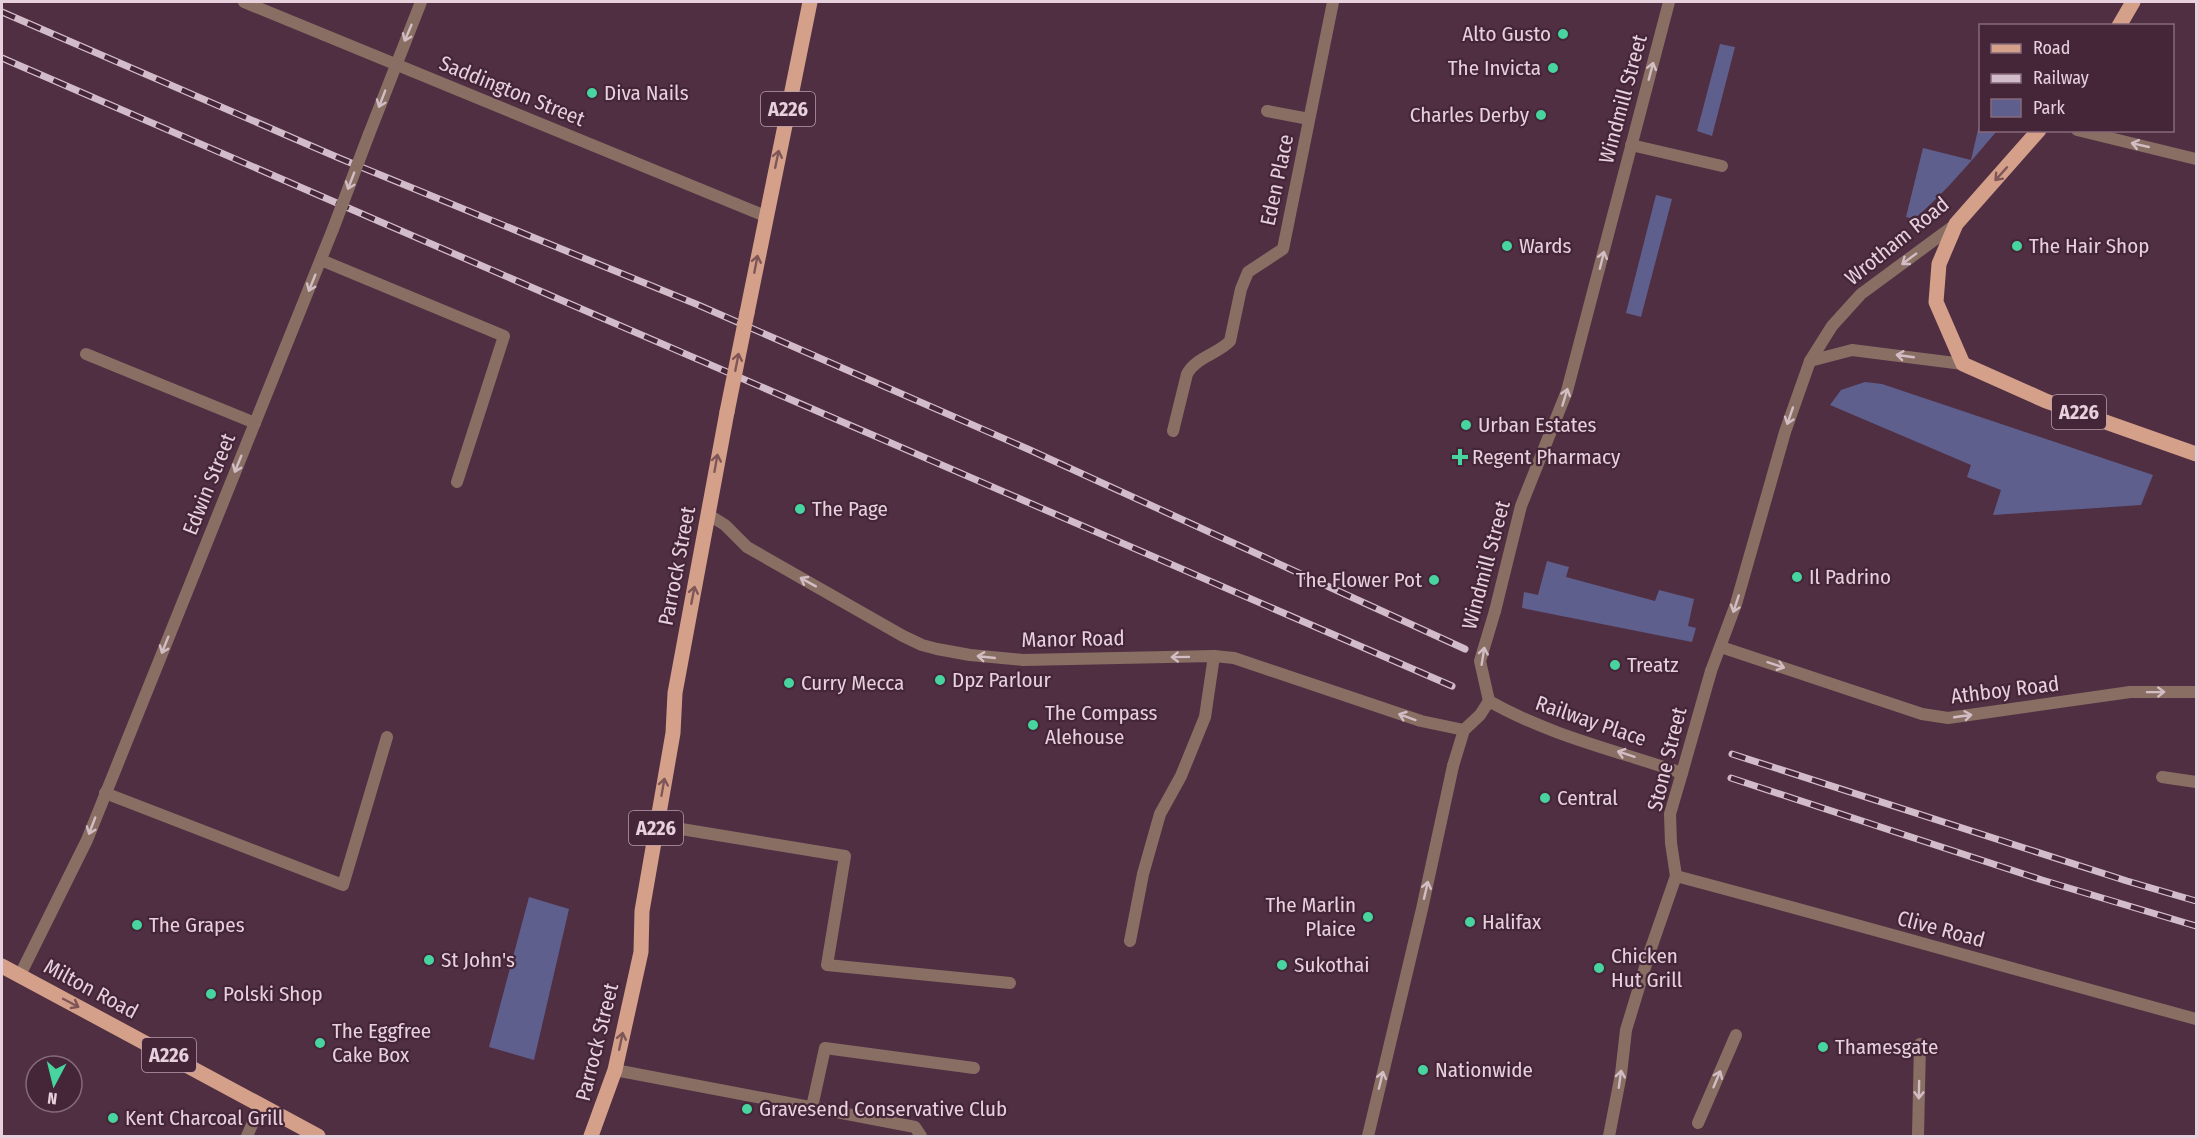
<svg xmlns="http://www.w3.org/2000/svg" width="2198" height="1138" viewBox="0 0 2198 1138" font-family="'Fira Sans Condensed',sans-serif">
  <rect width="100%" height="100%" fill="#502f43"/>
  <g fill="#5f5f8d">
    <path d="M 1720,44 L 1735,47 L 1712,136 L 1697,131 Z"/>
    <path d="M 1980,121 L 1980,130 L 1997,131 C 1971,161 1945,193 1914,219 L 1906,217 L 1923,148 L 1971,160 Z"/>
    <path d="M 1656,195 L 1672,199 L 1641,317 L 1626,313 Z"/>
    <path d="M 1865,382 L 1882,384 L 2153,475 L 2141,505 L 1993,515 L 2001,490 L 1967,477 L 1971,465 L 1830,405 L 1841,390 Z"/>
    <path d="M 1547,561 L 1569,567 L 1566,577 L 1655,601 L 1659,590 L 1694,599 L 1688,626 L 1696,628 L 1692,642 L 1522,608 L 1524,592 L 1538,595 Z"/>
    <path d="M 529,897 L 569,909 L 534,1060 L 489,1047 Z"/>
  </g>
  <g fill="none" stroke-linecap="round" stroke-linejoin="round">
    <g stroke="#896f63" stroke-width="12">
      <path d="M 1267,111 L 1309,119"/>
      <path d="M 1631,145 L 1722,166"/>
      <path d="M 321,260 L 504,336 L 457,482"/>
      <path d="M 86,354 L 255,423"/>
      <path d="M 2162,777 L 2196,782"/>
      <path d="M 105,793 L 343,885 L 387,737"/>
      <path d="M 657,825 L 845,856 L 827,965 L 1010,983"/>
      <path d="M 1130,941 L 1143,874 L 1160,814 L 1181,776 L 1205,717 L 1214,656"/>
      <path d="M 615,1070 L 915,1127 L 921,1136"/>
      <path d="M 812,1107 L 825,1048 L 974,1068"/>
      <path d="M 1698,1123 L 1736,1035"/>
      <path d="M 1918,1135 L 1920,1044"/>
    </g>
    <path stroke="#896f63" stroke-width="12" d="M 1368,1136 L 1422,909 L 1453,766"/>
    <g stroke="#896f63" stroke-width="12">
      <path d="M 244,2 L 765,216"/>
      <path d="M 2077,130 L 2196,159"/>
      <path d="M 369,134 L 421,2"/>
      <path d="M 1810,361 L 1852,350 L 1963,364"/>
      <path d="M 1173,431 L 1187,374 C 1196,357 1218,354 1230,341 L 1241,289 L 1248,272 L 1283,249 L 1333,2"/>
      <path d="M 709,515 L 725,525 L 747,547 L 903,636 L 922,645 L 937,649 L 970,655 L 1023,660 L 1214,656 L 1234,658 L 1421,721 L 1464,730"/>
      <path d="M 1495,611 L 1521,506 L 1567,391 L 1669,2"/>
      <path d="M 1721,647 L 1922,714 L 1948,718 L 2130,692 L 2196,692"/>
      <path d="M 1711,671 L 1736,604 L 1785,432 L 1810,361 L 1832,326 L 1861,294 L 1956,224"/>
      <path d="M 1453,766 L 1464,730 L 1480,715 L 1489,701 C 1548,735 1618,751 1682,773 L 1670,814 L 1671,843 L 1676,876 L 1650,951 L 1626,1030 L 1621,1074 L 1609,1136"/>
      <path d="M 1676,876 C 1850,922 2023,972 2196,1019"/>
      <path d="M 20,975 L 87,840 L 333,229"/>
      <path d="M 247,1136 L 260,1107"/>
    </g>
    <g stroke="#d5a089" stroke-width="15">
      <path d="M 2119,26 L 2133,2"/>
      <path d="M 2039,130 L 1956,224 L 1939,264 L 1936,302 L 1963,364 L 2046,401 L 2196,454"/>
      <path d="M 747,313 L 810,2"/>
      <path d="M 2,966 L 318,1136"/>
      <path d="M 591,1136 L 615,1070 L 641,952 L 642,911 L 673,733 L 675,693 L 727,412"/>
    </g>
    <g stroke="#d3bcc9" stroke-width="7">
      <g id="rail">
        <path d="M 2,12 L 339,158 L 696,304 L 1030,450 L 1465,649"/>
        <path d="M 2,58 L 1452,686"/>
        <path d="M 1732,754 L 2127,881 L 2196,901"/>
        <path d="M 1731,778 L 2042,880 L 2196,926"/>
      </g>
    </g>
    <use href="#rail" stroke="#452538" stroke-width="4.5" stroke-dasharray="14" stroke-linecap="butt"/>
    <g stroke="#896f63" stroke-width="12">
      <path d="M 333,229 L 369,134"/>
      <path d="M 1489,701 L 1480,661 L 1495,611"/>
      <path d="M 1682,773 L 1711,671"/>
    </g>
    <path stroke="#d5a089" stroke-width="15" d="M 727,412 L 747,313"/>
  </g>
  <defs><path id="oneway-shaft" d="M-6 0H5M1.5-3L5.5 0L1.5 3" fill="none" stroke-width="1.6" stroke-linecap="round" stroke-linejoin="round" transform="scale(1.5)"/></defs>
  <g stroke="#d3bdc5">
    <use href="#oneway-shaft" transform="translate(408 33) rotate(113)"/>
    <use href="#oneway-shaft" transform="translate(1651 71) rotate(-75)"/>
    <use href="#oneway-shaft" transform="translate(382 99) rotate(111)"/>
    <use href="#oneway-shaft" transform="translate(2140 145) rotate(-167)"/>
    <use href="#oneway-shaft" transform="translate(351 181) rotate(111)"/>
    <use href="#oneway-shaft" transform="translate(1909 259) rotate(143)"/>
    <use href="#oneway-shaft" transform="translate(1602 260) rotate(-76)"/>
    <use href="#oneway-shaft" transform="translate(312 283) rotate(112)"/>
    <use href="#oneway-shaft" transform="translate(1905 356) rotate(-172)"/>
    <use href="#oneway-shaft" transform="translate(1565 397) rotate(-73)"/>
    <use href="#oneway-shaft" transform="translate(1790 416) rotate(109)"/>
    <use href="#oneway-shaft" transform="translate(238 464) rotate(112)"/>
    <use href="#oneway-shaft" transform="translate(808 582) rotate(-151)"/>
    <use href="#oneway-shaft" transform="translate(1736 604) rotate(108)"/>
    <use href="#oneway-shaft" transform="translate(165 645) rotate(112)"/>
    <use href="#oneway-shaft" transform="translate(1483 656) rotate(-81)"/>
    <use href="#oneway-shaft" transform="translate(986 657) rotate(-174)"/>
    <use href="#oneway-shaft" transform="translate(1180 657) rotate(179)"/>
    <use href="#oneway-shaft" transform="translate(1776 665) rotate(18)"/>
    <use href="#oneway-shaft" transform="translate(2156 692) rotate(-1)"/>
    <use href="#oneway-shaft" transform="translate(1963 716) rotate(-8)"/>
    <use href="#oneway-shaft" transform="translate(1407 717) rotate(-160)"/>
    <use href="#oneway-shaft" transform="translate(1626 754) rotate(-162)"/>
    <use href="#oneway-shaft" transform="translate(92 826) rotate(111)"/>
    <use href="#oneway-shaft" transform="translate(1426 890) rotate(-77)"/>
    <use href="#oneway-shaft" transform="translate(1620 1079) rotate(-82)"/>
    <use href="#oneway-shaft" transform="translate(1717 1079) rotate(-67)"/>
    <use href="#oneway-shaft" transform="translate(1381 1080) rotate(-76)"/>
    <use href="#oneway-shaft" transform="translate(1919 1090) rotate(91)"/>
  </g>
  <g stroke="#7f5658">
    <use href="#oneway-shaft" transform="translate(777 159) rotate(-78)"/>
    <use href="#oneway-shaft" transform="translate(2001 174) rotate(132)"/>
    <use href="#oneway-shaft" transform="translate(756 264) rotate(-79)"/>
    <use href="#oneway-shaft" transform="translate(737 362) rotate(-79)"/>
    <use href="#oneway-shaft" transform="translate(716 463) rotate(-80)"/>
    <use href="#oneway-shaft" transform="translate(693 595) rotate(-79)"/>
    <use href="#oneway-shaft" transform="translate(663 787) rotate(-80)"/>
    <use href="#oneway-shaft" transform="translate(71 1003) rotate(28)"/>
    <use href="#oneway-shaft" transform="translate(621 1041) rotate(-78)"/>
  </g>
  <g fill="#47d49e" stroke="#452538" stroke-width="2">
    <circle cx="1563" cy="34" r="6"/>
    <circle cx="1553" cy="68" r="6"/>
    <circle cx="592" cy="93" r="6"/>
    <circle cx="1541" cy="115" r="6"/>
    <circle cx="1507" cy="246" r="6"/>
    <circle cx="2017" cy="246" r="6"/>
    <circle cx="1466" cy="425" r="6"/>
    <path d="M1457 448h6v6h6v6h-6v6h-6v-6h-6v-6h6z"/>
    <circle cx="800" cy="509" r="6"/>
    <circle cx="1797" cy="577" r="6"/>
    <circle cx="1434" cy="580" r="6"/>
    <circle cx="1615" cy="665" r="6"/>
    <circle cx="940" cy="680" r="6"/>
    <circle cx="789" cy="683" r="6"/>
    <circle cx="1033" cy="725" r="6"/>
    <circle cx="1545" cy="798" r="6"/>
    <circle cx="1368" cy="917" r="6"/>
    <circle cx="1470" cy="922" r="6"/>
    <circle cx="137" cy="925" r="6"/>
    <circle cx="429" cy="960" r="6"/>
    <circle cx="1282" cy="965" r="6"/>
    <circle cx="1599" cy="968" r="6"/>
    <circle cx="211" cy="994" r="6"/>
    <circle cx="320" cy="1043" r="6"/>
    <circle cx="1823" cy="1047" r="6"/>
    <circle cx="1423" cy="1070" r="6"/>
    <circle cx="747" cy="1109" r="6"/>
    <circle cx="113" cy="1118" r="6"/>
  </g>
  <g text-anchor="middle" dominant-baseline="central" stroke-width="4.5" stroke-linejoin="round" paint-order="stroke">
    <g fill="#452538" stroke="#b69dac" stroke-width="1.5">
      <rect x="761" y="92" width="54" height="34" rx="4.5"/>
      <rect x="2052" y="395" width="54" height="34" rx="4.5"/>
      <rect x="629" y="811" width="54" height="34" rx="4.5"/>
      <rect x="142" y="1038" width="54" height="34" rx="4.5"/>
    </g>
    <g font-size="20" font-weight="bold" fill="#e6d1dd">
      <text x="788" y="109">A226</text>
      <text x="2079" y="412">A226</text>
      <text x="656" y="828">A226</text>
      <text x="169" y="1055">A226</text>
    </g>
    <g font-size="21" fill="#e6d1dd" stroke="#452538" text-anchor="start">
      <text x="1551" y="34" text-anchor="end">Alto Gusto</text>
      <text x="1541" y="68" text-anchor="end">The Invicta</text>
      <text x="604" y="93">Diva Nails</text>
      <text x="1529" y="115" text-anchor="end">Charles Derby</text>
      <text x="1519" y="246">Wards</text>
      <text x="2029" y="246">The Hair Shop</text>
      <text x="1478" y="425">Urban Estates</text>
      <text x="1472" y="457">Regent Pharmacy</text>
      <text x="812" y="509">The Page</text>
      <text x="1809" y="577">Il Padrino</text>
      <text x="1422" y="580" text-anchor="end">The Flower Pot</text>
      <text x="1627" y="665">Treatz</text>
      <text x="952" y="680">Dpz Parlour</text>
      <text x="801" y="683">Curry Mecca</text>
      <text x="1045" y="713">The Compass<tspan x="1045" dy="24">Alehouse</tspan></text>
      <text x="1557" y="798">Central</text>
      <text x="1356" y="905" text-anchor="end">The Marlin<tspan x="1356" dy="24">Plaice</tspan></text>
      <text x="1482" y="922">Halifax</text>
      <text x="149" y="925">The Grapes</text>
      <text x="1611" y="956">Chicken<tspan x="1611" dy="24">Hut Grill</tspan></text>
      <text x="441" y="960">St John's</text>
      <text x="1294" y="965">Sukothai</text>
      <text x="223" y="994">Polski Shop</text>
      <text x="332" y="1031">The Eggfree<tspan x="332" dy="24">Cake Box</tspan></text>
      <text x="1835" y="1047">Thamesgate</text>
      <text x="1435" y="1070">Nationwide</text>
      <text x="759" y="1109">Gravesend Conservative Club</text>
      <text x="125" y="1118">Kent Charcoal Grill</text>
    </g>
    <g font-size="21" fill="#e6d1dd" stroke="#452538">
      <text transform="translate(512 91) rotate(22)">Saddington Street</text>
      <text transform="translate(1623 99) rotate(-75)">Windmill Street</text>
      <text transform="translate(1277 180) rotate(-78)">Eden Place</text>
      <text transform="translate(1897 241) rotate(-39)">Wrotham Road</text>
      <text transform="translate(209 484) rotate(-68)">Edwin Street</text>
      <text transform="translate(1486 565) rotate(-75)">Windmill Street</text>
      <text transform="translate(677 566) rotate(-79)">Parrock Street</text>
      <text transform="translate(1073 639) rotate(-1)">Manor Road</text>
      <text transform="translate(2005 690) rotate(-7)">Athboy Road</text>
      <text transform="translate(1591 721) rotate(19)">Railway Place</text>
      <text transform="translate(1667 759) rotate(-76)">Stone Street</text>
      <text transform="translate(1941 929) rotate(15)">Clive Road</text>
      <text transform="translate(91 989) rotate(28)">Milton Road</text>
      <text transform="translate(597 1042) rotate(-76)">Parrock Street</text>
    </g>
  </g>
  <rect width="2198" height="1138" fill="none" stroke="#e6d1dd" stroke-width="6"/>
  <rect x="1979" y="24" width="195" height="108" fill="#452538" stroke="#856a7a" stroke-width="1.5"/>
  <rect x="1991" y="44" width="30" height="9" fill="#d5a089" stroke="#856a7a" stroke-width="1.5"/>
  <text x="2033" y="54" font-size="18" fill="#e6d1dd">Road</text>
  <rect x="1991" y="74" width="30" height="9" fill="#d3bcc9" stroke="#856a7a" stroke-width="1.5"/>
  <text x="2033" y="84" font-size="18" fill="#e6d1dd">Railway</text>
  <rect x="1991" y="99" width="30" height="18" fill="#5f5f8d" stroke="#856a7a" stroke-width="1.5"/>
  <text x="2033" y="114" font-size="18" fill="#e6d1dd">Park</text>
  <g transform="translate(54 1084) rotate(187)"><circle r="28" fill="#452538" stroke="#856a7a" stroke-width="1.5"/>
  <path d="M0-4.5L10 22L0 15L-10 22Z" fill="#47d49e"/>
  <text y="-9" font-size="16" font-weight="bold" text-anchor="middle" fill="#e6d1dd">N</text>
  </g>
</svg>
